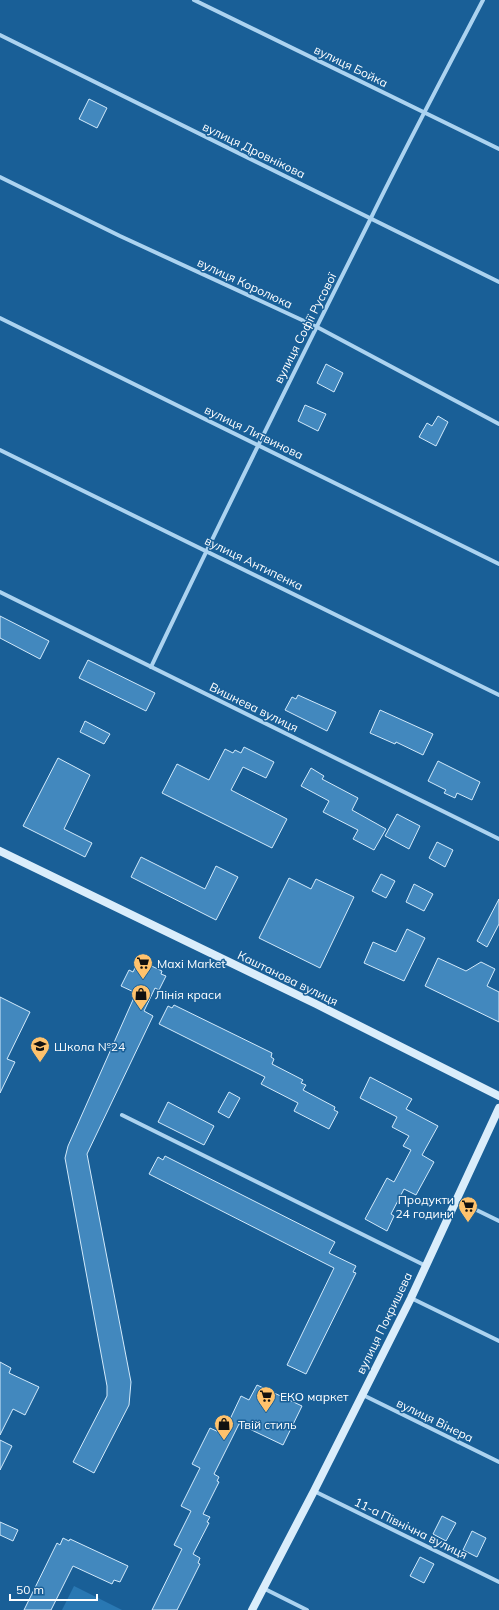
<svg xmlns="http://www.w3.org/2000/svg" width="499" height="1610" viewBox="0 0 499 1610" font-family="Mulish,sans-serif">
  <rect width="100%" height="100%" fill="#195f97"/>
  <path fill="#2978b3" d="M 74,1586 L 122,1610 L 62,1610 Z"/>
  <g fill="#4288be" stroke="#d3eafb">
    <path d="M 89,99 L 107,108 L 97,128 L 79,119 Z"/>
    <path d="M 326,364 L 343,373 L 334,392 L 317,383 Z"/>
    <path d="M 305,405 L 326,414 L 318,431 L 298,421 Z"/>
    <path d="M 438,416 L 448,422 L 436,446 L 419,437 L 427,423 L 432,426 Z"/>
    <path d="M 0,616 L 49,641 L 40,659 L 0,638 Z"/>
    <path d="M 88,660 L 155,693 L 146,711 L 79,678 Z"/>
    <path d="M 298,695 L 336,712 L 327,731 L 285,710 L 292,697 L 296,699 Z"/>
    <path d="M 380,710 L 433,734 L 423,755 L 396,742 L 395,744 L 370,733 Z"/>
    <path d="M 85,721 L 110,734 L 104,744 L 80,732 Z"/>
    <path d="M 244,747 L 274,762 L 266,778 L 243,767 L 231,790 L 287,819 L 272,848 L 162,793 L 177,764 L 209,780 L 225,749 L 233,753 L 235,750 L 241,753 Z"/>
    <path d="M 58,758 L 90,775 L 64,829 L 92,843 L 85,857 L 23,826 Z"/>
    <path d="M 438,761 L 480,782 L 472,800 L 457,793 L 455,798 L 444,793 L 446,790 L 428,781 Z"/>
    <path d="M 311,768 L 324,776 L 322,779 L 358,798 L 352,810 L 386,829 L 374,850 L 353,839 L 358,830 L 323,812 L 329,801 L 301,786 Z"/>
    <path d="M 397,814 L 420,826 L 409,849 L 385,836 Z"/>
    <path d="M 437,842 L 453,850 L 445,867 L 429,858 Z"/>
    <path d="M 141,857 L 205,889 L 216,866 L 238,877 L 216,920 L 131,877 Z"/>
    <path d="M 381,874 L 395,881 L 386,898 L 372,891 Z"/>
    <path d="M 289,878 L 311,889 L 316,879 L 354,897 L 320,968 L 259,938 Z"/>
    <path d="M 414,884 L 433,894 L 424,911 L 406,902 Z"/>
    <path d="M 499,899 L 499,924 L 487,947 L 477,941 Z"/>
    <path d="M 407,929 L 425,938 L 404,981 L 364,963 L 373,942 L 396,952 Z"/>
    <path d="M 438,958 L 466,971 L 481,962 L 495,969 L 487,986 L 499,992 L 499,1022 L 425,986 Z"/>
    <path d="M 139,960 L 162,971 L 161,974 L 166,976 L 159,990 L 155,988 L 144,1011 L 153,1016 L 87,1154 L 131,1382 L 129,1405 L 94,1473 L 73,1462 L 107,1396 L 107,1386 L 65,1158 L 68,1146 L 136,993 L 121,986 L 129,970 L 133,972 Z"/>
    <path d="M 0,997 L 30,1012 L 7,1059 L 15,1062 L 0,1093 Z"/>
    <path d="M 174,1005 L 272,1053 L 271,1057 L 274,1059 L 272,1064 L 303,1080 L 301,1083 L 306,1085 L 303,1090 L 335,1107 L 334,1110 L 338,1112 L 329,1129 L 294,1111 L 298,1103 L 261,1084 L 265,1077 L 159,1024 L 168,1006 L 172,1008 Z"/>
    <path d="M 370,1077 L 412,1099 L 406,1109 L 438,1126 L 422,1155 L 434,1162 L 416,1195 L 404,1189 L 391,1214 L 394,1216 L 387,1231 L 365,1219 L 387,1178 L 394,1182 L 411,1150 L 403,1146 L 409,1136 L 392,1127 L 397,1117 L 360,1098 Z"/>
    <path d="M 229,1092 L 240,1098 L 229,1118 L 218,1112 Z"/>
    <path d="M 168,1102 L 214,1126 L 204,1145 L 158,1122 Z"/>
    <path d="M 165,1156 L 335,1242 L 329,1253 L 356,1266 L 353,1272 L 356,1273 L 306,1374 L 287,1365 L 334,1268 L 149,1174 L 158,1157 L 163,1160 Z"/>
    <path d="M 0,1362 L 11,1368 L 9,1373 L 39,1387 L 25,1415 L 13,1409 L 0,1435 Z"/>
    <path d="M 257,1385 L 302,1406 L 283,1445 L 239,1424 L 214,1474 L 219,1477 L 217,1481 L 219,1482 L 203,1514 L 210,1517 L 207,1522 L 209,1523 L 193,1554 L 200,1558 L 198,1563 L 200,1564 L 177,1610 L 152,1610 L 182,1549 L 174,1545 L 191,1511 L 181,1506 L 200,1468 L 192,1464 L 210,1428 L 223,1434 L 241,1396 L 249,1400 Z"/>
    <path d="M 0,1440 L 12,1446 L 0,1470 Z"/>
    <path d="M 442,1516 L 456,1523 L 446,1541 L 433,1534 Z"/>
    <path d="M 0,1522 L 18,1530 L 13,1541 L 0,1535 Z"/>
    <path d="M 472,1531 L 486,1538 L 477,1557 L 463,1550 Z"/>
    <path d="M 63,1538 L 69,1541 L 70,1539 L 128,1566 L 120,1582 L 114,1580 L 112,1584 L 73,1566 L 51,1610 L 24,1610 L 57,1543 L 60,1545 Z"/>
    <path d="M 420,1557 L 434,1564 L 424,1583 L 410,1576 Z"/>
  </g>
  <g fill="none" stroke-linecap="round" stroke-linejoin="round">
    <g stroke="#acd3f0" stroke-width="4">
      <path d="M 194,0 L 499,149"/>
      <path d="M 0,35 L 499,282"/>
      <path d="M 0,177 L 120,236 L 317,327 L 499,424"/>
      <path d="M 0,318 L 499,564"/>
      <path d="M 0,450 L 499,695"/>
      <path d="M 0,592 L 499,839"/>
      <path d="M 151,667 C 222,517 296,368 370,220 C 406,146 445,73 483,0"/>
      <path d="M 122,1115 L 426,1266"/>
      <path d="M 456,1200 L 499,1221"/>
      <path d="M 411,1298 L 499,1341"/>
      <path d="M 363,1395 L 499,1462"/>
      <path d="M 314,1491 L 499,1582"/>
      <path d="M 263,1588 L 307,1610"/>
    </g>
    <g stroke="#daedfb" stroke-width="8">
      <path d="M 0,851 L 316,1004 L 499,1096"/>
      <path d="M 252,1610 L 314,1491 L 411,1298 L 499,1108"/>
    </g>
  </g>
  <defs>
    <g id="supermarket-pin" transform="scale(1)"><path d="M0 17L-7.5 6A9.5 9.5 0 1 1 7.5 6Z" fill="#ffc26c" stroke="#195f97"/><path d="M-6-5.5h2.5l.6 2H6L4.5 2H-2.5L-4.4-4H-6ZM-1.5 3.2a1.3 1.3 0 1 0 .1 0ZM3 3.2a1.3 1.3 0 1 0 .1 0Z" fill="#111"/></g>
    <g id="shop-pin" transform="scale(1)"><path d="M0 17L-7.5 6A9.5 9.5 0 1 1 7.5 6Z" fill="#ffc26c" stroke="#195f97"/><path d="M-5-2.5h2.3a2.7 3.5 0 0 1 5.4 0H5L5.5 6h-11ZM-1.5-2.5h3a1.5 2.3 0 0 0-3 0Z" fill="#111"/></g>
    <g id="school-pin" transform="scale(1)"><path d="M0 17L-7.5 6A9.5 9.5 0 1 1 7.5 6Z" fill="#ffc26c" stroke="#195f97"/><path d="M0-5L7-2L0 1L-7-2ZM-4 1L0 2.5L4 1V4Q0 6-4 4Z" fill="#111"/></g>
  </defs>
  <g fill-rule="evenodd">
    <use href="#supermarket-pin" x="143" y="963"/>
    <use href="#shop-pin" x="141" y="994"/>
    <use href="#school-pin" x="40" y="1046"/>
    <use href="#supermarket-pin" x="468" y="1206"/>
    <use href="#supermarket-pin" x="266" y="1396"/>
    <use href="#shop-pin" x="224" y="1424"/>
  </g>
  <g text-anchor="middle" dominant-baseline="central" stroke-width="3" stroke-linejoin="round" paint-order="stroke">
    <g font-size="12" fill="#fff" stroke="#195f97">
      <text transform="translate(351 66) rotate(26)">вулиця Бойка</text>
      <text transform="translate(254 150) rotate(26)">вулиця Дровнікова</text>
      <text transform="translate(245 283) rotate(25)">вулиця Королюка</text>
      <text transform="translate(305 328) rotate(-63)">вулиця Софії Русової</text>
      <text transform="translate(254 432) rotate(26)">вулиця Литвинова</text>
      <text transform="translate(254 563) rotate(26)">вулиця Антипенка</text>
      <text transform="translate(254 707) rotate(26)">Вишнева вулиця</text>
      <text transform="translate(288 978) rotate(26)">Каштанова вулиця</text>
      <text transform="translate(384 1323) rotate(-64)">вулиця Покришева</text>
      <text transform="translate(435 1420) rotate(26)">вулиця Вінера</text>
      <text transform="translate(411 1528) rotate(26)">11-а Північна вулиця</text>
    </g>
    <g font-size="12" fill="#fff" stroke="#195f97" text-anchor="start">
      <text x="157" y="963">Maxi Market</text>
      <text x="155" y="994">Лінія краси</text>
      <text x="54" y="1046">Школа №24</text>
      <text x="454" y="1199" text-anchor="end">Продукти<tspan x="454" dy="14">24 години</tspan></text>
      <text x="280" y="1396">ЕКО маркет</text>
      <text x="238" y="1424">Твій стиль</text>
    </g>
  </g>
  <path d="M10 1594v6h87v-6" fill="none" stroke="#ffffff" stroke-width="2"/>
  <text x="16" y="1594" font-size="12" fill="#ffffff" stroke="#195f97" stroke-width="3" paint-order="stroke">50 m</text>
</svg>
